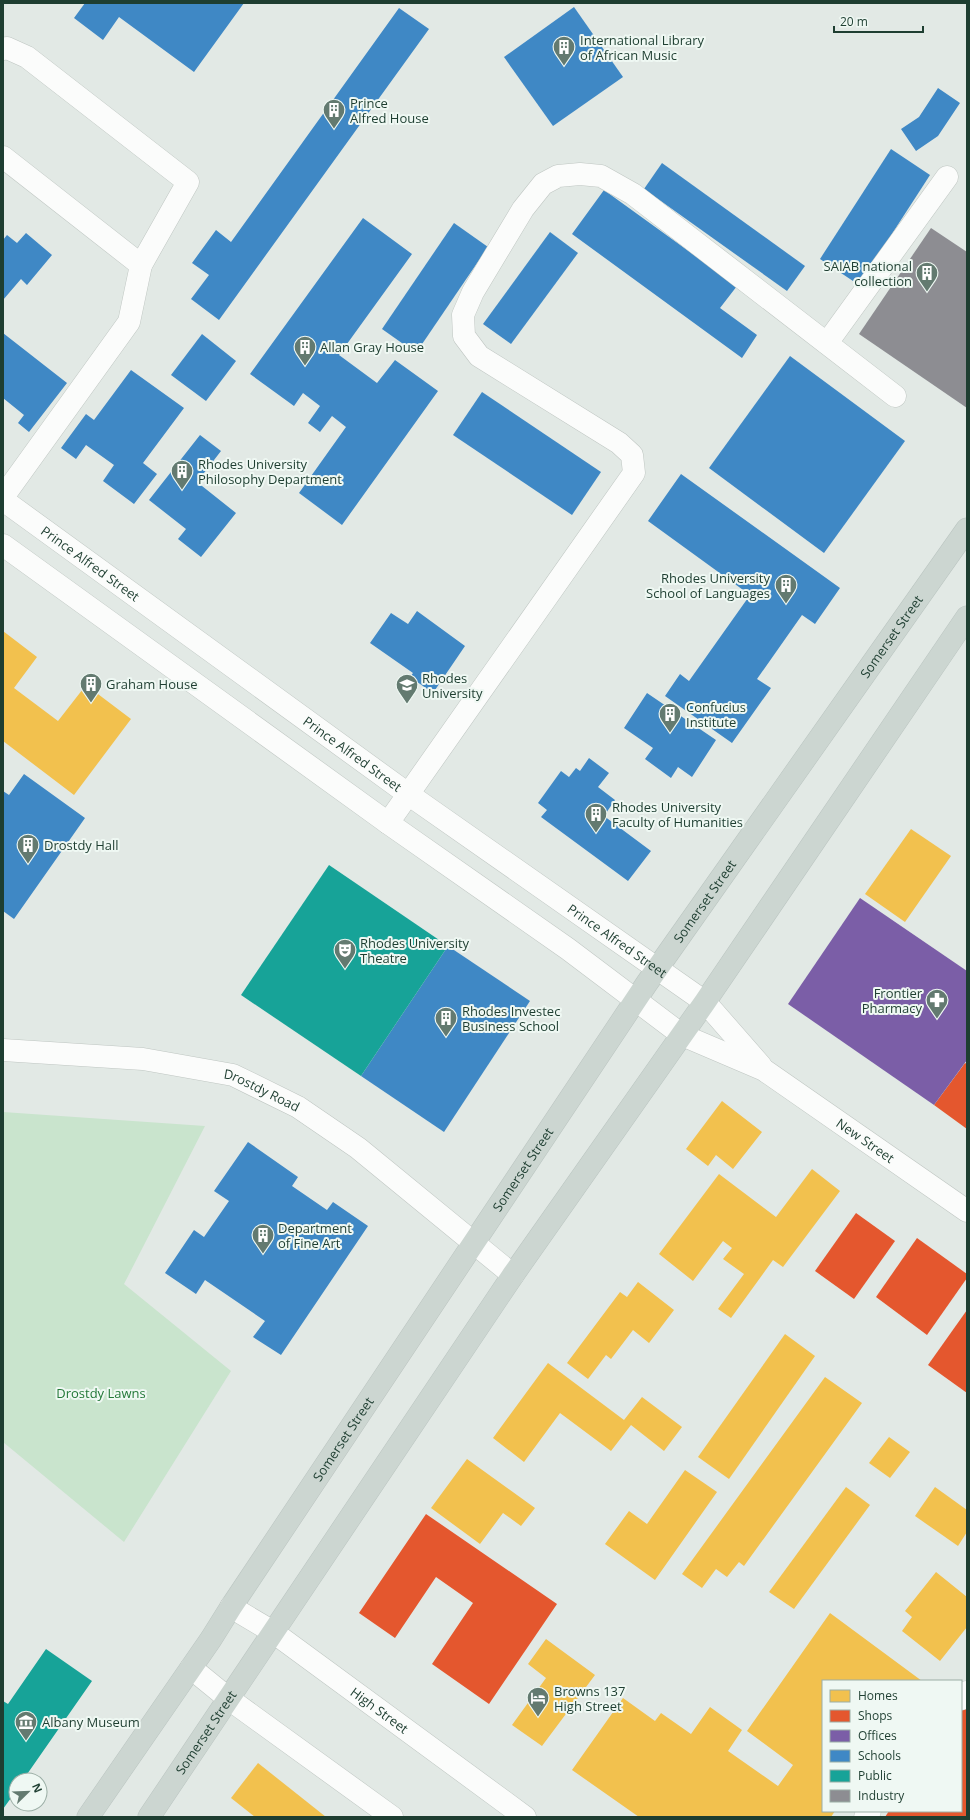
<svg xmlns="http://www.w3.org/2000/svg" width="970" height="1820" viewBox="0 0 970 1820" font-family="'Open Sans',sans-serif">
  <rect width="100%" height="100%" fill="#e2e9e5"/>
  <path fill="#c9e4cd" d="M 3,1112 L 205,1126 L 124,1284 L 231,1371 L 124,1542 L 3,1442 Z"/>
  <g fill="#f2c14e">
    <path d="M 3,631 L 37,657 L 14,688 L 58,721 L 86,685 L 131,719 L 74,795 L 3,741 Z"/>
    <path d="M 911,829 L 951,856 L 905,922 L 865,894 Z"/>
    <path d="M 722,1101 L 762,1132 L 733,1169 L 716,1155 L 708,1166 L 686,1149 Z"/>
    <path d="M 812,1169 L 840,1191 L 783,1267 L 773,1260 L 731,1318 L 718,1309 L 744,1274 L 723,1259 L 732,1248 L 723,1241 L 693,1281 L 659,1254 L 719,1174 L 776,1217 Z"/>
    <path d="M 638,1282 L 674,1310 L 649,1343 L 633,1330 L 611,1359 L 606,1355 L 588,1379 L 567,1363 L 620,1292 L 627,1297 Z"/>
    <path d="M 785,1334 L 815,1356 L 729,1479 L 698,1457 Z"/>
    <path d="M 548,1363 L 624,1420 L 642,1397 L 682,1427 L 664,1451 L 631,1425 L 611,1451 L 560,1413 L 524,1462 L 493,1438 Z"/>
    <path d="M 825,1377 L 862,1403 L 744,1566 L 739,1562 L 727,1577 L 716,1569 L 702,1588 L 682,1574 Z"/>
    <path d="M 889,1437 L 910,1452 L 890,1478 L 869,1463 Z"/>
    <path d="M 467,1459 L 535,1508 L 521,1526 L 503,1513 L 480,1544 L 431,1508 Z"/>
    <path d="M 685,1470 L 717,1492 L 655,1580 L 605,1544 L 629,1511 L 647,1524 Z"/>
    <path d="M 846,1487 L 870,1505 L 794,1609 L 769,1592 Z"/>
    <path d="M 935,1487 L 967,1510 L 967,1532 L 958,1546 L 915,1516 Z"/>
    <path d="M 936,1572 L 967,1597 L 967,1627 L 940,1661 L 902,1631 L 912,1617 L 905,1611 Z"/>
    <path d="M 830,1613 L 922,1681 L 823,1681 L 823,1811 L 835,1811 L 831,1817 L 639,1817 L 572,1770 L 623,1698 L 655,1721 L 661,1713 L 691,1734 L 710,1707 L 742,1730 L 728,1751 L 778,1786 L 793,1765 L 747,1731 Z"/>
    <path d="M 546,1639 L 595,1675 L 542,1746 L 512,1725 L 546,1678 L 528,1664 Z"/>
    <path d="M 258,1763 L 326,1817 L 255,1817 L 231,1798 Z"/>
  </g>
  <g fill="#e4572e">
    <path d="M 965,1063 L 967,1064 L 967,1129 L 934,1105 Z"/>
    <path d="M 856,1213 L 895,1241 L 854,1299 L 815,1271 Z"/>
    <path d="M 917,1238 L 967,1274 L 967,1278 L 927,1335 L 876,1297 Z"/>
    <path d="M 967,1310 L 967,1393 L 928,1365 Z"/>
    <path d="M 426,1514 L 557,1604 L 489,1704 L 432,1664 L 473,1603 L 436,1577 L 395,1638 L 359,1613 Z"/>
    <path d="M 967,1704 L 967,1817 L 885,1817 L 889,1811 L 961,1811 L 961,1712 Z"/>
  </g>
  <path fill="#7b5ea7" d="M 860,898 L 967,971 L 967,1060 L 934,1105 L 788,1004 Z"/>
  <g fill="#3f88c5">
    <path d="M 85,3 L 244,3 L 194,72 L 119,17 L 103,40 L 74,18 Z"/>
    <path d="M 574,7 L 623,77 L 553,126 L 504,57 Z"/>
    <path d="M 399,8 L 429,29 L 219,320 L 191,299 L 209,275 L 192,263 L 216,230 L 231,242 Z"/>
    <path d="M 938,88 L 960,103 L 938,136 L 916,151 L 901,129 L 919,117 Z"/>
    <path d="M 891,149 L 930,175 L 859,285 L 820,259 Z"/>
    <path d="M 662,163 L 805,266 L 787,291 L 644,189 Z"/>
    <path d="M 604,190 L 737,286 L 720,308 L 757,335 L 742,358 L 572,234 Z"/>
    <path d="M 363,218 L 412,254 L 339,355 L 377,383 L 395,360 L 438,391 L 342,525 L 299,493 L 346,427 L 332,416 L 320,432 L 308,423 L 320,406 L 303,393 L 294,406 L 250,374 Z"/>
    <path d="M 454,223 L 488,247 L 416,353 L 382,329 Z"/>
    <path d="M 550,232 L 578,253 L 511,344 L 483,324 Z"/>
    <path d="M 26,233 L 52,255 L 27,285 L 21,279 L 3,300 L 3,240 L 7,235 L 17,243 Z"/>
    <path d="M 3,333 L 67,383 L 29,432 L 18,423 L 24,415 L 3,398 Z"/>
    <path d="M 202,334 L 236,361 L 206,401 L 171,375 Z"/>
    <path d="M 790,356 L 905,441 L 824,553 L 709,468 Z"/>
    <path d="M 131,370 L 184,408 L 143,463 L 157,474 L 134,504 L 103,481 L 114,465 L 86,445 L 76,459 L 61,448 L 86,414 L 94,420 Z"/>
    <path d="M 482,392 L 601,472 L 572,515 L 453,435 Z"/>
    <path d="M 200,435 L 221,451 L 197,482 L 236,513 L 201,557 L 178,539 L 186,529 L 149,500 Z"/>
    <path d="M 681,474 L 840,588 L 815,624 L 802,615 L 757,679 L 771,688 L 732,743 L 665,696 L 680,674 L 689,681 L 750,595 L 648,521 Z"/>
    <path d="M 417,611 L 465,646 L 433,693 L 410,677 L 413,673 L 370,643 L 391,613 L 408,624 Z"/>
    <path d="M 647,693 L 716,740 L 692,777 L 678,767 L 671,778 L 645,759 L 653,748 L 624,728 Z"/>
    <path d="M 589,758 L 609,773 L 598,787 L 615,800 L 604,816 L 651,851 L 628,881 L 541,817 L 547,810 L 538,803 L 561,771 L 569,777 L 576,768 L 580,771 Z"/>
    <path d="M 24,774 L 85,818 L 14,919 L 3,911 L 3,791 L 9,795 Z"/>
    <path d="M 448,946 L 530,1001 L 444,1132 L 361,1076 Z"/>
    <path d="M 248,1142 L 298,1177 L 292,1186 L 327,1210 L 333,1202 L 368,1226 L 281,1355 L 253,1337 L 265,1321 L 205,1280 L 196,1294 L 165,1273 L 194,1230 L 204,1237 L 229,1201 L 214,1191 Z"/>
  </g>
  <g fill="#17a398">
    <path d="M 329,865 L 448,946 L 361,1076 L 241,995 Z"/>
    <path d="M 46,1649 L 92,1681 L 23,1780 L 16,1780 L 16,1791 L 3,1809 L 3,1701 L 8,1704 Z"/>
  </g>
  <path fill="#8d8d92" d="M 931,228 L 967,252 L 967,408 L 859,334 Z"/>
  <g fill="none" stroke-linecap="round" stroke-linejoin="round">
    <g stroke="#bfc6c2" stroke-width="23">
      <g id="minor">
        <path d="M 3,49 L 7,48 L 27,57 L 188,182 L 141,265 L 129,322 L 3,497"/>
        <path d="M 3,157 L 141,265"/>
        <path d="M 827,343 L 947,177"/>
        <path id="s1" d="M 3,500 L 408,794 L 705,1002 L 761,1066"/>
        <path id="s2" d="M 3,545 L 388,823 L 568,949 L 682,1035 L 764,1070 L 967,1211"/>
        <path d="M 388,823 L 634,473 L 632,455 L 619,443 L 479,356 L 464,336 L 463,315 L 473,292 L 523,209 L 543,184 L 558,176 L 580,174 L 601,176 L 633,194 L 895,396"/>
        <path id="s3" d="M 3,1050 L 143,1059 L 233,1075 L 298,1107 L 358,1148 L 513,1275"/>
        <path id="s4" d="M 231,1607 L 273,1632 L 525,1817"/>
        <path d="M 191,1668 L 229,1699 L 392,1817"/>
        <path d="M 961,1699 L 967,1692"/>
        <path d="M 865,1817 L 870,1811"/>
      </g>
    </g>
    <g stroke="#bbc5c1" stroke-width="23">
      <g id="major">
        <path id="s5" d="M 88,1817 L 211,1639 L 231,1607 L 647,983 L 967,529"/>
        <path id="s6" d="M 149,1817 L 513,1275 L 705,1002 L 967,617"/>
      </g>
    </g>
    <use href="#minor" stroke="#fbfcfb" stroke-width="22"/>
    <use href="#major" stroke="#ccd6d1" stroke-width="22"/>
  </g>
  <defs>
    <g id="building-pin" transform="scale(1.15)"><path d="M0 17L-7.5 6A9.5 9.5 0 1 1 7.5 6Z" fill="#637a70" stroke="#eff8f3"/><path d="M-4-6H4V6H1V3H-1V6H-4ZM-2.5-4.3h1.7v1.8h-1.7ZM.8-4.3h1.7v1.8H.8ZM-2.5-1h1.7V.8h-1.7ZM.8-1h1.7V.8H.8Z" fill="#fff"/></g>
    <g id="university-pin" transform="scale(1.15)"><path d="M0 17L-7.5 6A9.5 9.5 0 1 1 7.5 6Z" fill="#637a70" stroke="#eff8f3"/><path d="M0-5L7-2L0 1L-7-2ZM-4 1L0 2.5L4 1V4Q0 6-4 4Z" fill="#fff"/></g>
    <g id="theatre-pin" transform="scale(1.15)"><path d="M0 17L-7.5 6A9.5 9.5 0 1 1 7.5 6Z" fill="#637a70" stroke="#eff8f3"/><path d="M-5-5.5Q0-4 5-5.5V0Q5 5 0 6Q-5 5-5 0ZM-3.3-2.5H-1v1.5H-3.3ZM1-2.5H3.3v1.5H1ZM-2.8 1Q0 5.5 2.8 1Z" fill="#fff"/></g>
    <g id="pharmacy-pin" transform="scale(1.15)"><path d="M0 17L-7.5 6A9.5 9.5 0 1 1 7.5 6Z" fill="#637a70" stroke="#eff8f3"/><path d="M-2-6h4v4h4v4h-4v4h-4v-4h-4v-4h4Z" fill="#fff"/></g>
    <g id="hotel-pin" transform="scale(1.15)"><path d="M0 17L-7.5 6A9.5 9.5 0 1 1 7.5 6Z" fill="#637a70" stroke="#eff8f3"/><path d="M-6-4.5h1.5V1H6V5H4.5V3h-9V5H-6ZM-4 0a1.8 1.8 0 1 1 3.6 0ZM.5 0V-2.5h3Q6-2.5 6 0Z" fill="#fff"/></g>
    <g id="museum-pin" transform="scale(1.15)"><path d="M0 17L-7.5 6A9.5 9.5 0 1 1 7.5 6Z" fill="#637a70" stroke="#eff8f3"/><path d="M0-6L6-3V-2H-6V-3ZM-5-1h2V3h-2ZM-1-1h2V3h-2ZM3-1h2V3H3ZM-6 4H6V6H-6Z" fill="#fff"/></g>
  </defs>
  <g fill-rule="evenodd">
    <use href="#building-pin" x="564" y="47"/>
    <use href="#building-pin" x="334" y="110"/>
    <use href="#building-pin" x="927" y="273"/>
    <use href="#building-pin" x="305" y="347"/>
    <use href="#building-pin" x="182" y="471"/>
    <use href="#building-pin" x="786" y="585"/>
    <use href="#building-pin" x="91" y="684"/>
    <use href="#university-pin" x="407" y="685"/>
    <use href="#building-pin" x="670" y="714"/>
    <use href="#building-pin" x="596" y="814"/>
    <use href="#building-pin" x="28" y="845"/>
    <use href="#theatre-pin" x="345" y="950"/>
    <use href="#pharmacy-pin" x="937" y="1000"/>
    <use href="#building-pin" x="446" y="1018"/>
    <use href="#building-pin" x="263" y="1235"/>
    <use href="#hotel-pin" x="538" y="1698"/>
    <use href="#museum-pin" x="26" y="1722"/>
  </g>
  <g text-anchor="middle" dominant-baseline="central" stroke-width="4" stroke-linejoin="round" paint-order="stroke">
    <g font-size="13" fill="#1e3e31" stroke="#eff8f3" text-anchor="start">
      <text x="580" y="40">International Library<tspan x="580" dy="15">of African Music</tspan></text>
      <text x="350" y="103">Prince<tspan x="350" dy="15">Alfred House</tspan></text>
      <text x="912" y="266" text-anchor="end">SAIAB national<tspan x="912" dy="15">collection</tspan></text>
      <text x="320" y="347">Allan Gray House</text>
      <text x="198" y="464">Rhodes University<tspan x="198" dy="15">Philosophy Department</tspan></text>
      <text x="770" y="578" text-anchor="end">Rhodes University<tspan x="770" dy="15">School of Languages</tspan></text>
      <text x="422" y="678">Rhodes<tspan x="422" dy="15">University</tspan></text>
      <text x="106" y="684">Graham House</text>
      <text x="686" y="707">Confucius<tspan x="686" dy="15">Institute</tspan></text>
      <text x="612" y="807">Rhodes University<tspan x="612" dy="15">Faculty of Humanities</tspan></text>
      <text x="44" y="845">Drostdy Hall</text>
      <text x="360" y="943">Rhodes University<tspan x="360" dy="15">Theatre</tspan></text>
      <text x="922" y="993" text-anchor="end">Frontier<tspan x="922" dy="15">Pharmacy</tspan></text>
      <text x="462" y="1011">Rhodes Investec<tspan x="462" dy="15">Business School</tspan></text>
      <text x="278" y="1228">Department<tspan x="278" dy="15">of Fine Art</tspan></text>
      <text x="554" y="1691">Browns 137<tspan x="554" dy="15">High Street</tspan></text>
      <text x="42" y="1722">Albany Museum</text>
    </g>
    <g font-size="13" fill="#1e3e31" stroke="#eff8f3">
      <text stroke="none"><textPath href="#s1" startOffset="108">Prince Alfred Street</textPath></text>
      <text stroke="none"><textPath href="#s5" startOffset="1428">Somerset Street</textPath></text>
      <text stroke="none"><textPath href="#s1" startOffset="432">Prince Alfred Street</textPath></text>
      <text stroke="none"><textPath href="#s5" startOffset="1104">Somerset Street</textPath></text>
      <text stroke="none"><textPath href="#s1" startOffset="756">Prince Alfred Street</textPath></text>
      <text stroke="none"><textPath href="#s3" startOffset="264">Drostdy Road</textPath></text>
      <text stroke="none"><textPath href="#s2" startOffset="1050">New Street</textPath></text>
      <text stroke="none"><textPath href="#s5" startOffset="780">Somerset Street</textPath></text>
      <text stroke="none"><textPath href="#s5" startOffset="456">Somerset Street</textPath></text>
      <text stroke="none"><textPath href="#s4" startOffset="181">High Street</textPath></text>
      <text stroke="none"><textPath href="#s6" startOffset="102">Somerset Street</textPath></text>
    </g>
    <g font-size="13" fill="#247939" stroke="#eff8f3">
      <text x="101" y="1393">Drostdy Lawns</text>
    </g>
  </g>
  <rect width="970" height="1820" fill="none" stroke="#1e3e31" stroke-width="8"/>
  <rect x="822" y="1680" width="140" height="132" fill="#eff8f3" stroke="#9baea5"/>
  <rect x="830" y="1690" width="20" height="12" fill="#f2c14e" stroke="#9baea5"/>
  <text x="858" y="1700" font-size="12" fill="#1e3e31">Homes</text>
  <rect x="830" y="1710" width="20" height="12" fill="#e4572e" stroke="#9baea5"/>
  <text x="858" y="1720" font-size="12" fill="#1e3e31">Shops</text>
  <rect x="830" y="1730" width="20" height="12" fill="#7b5ea7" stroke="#9baea5"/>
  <text x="858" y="1740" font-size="12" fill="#1e3e31">Offices</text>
  <rect x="830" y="1750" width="20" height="12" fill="#3f88c5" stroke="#9baea5"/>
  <text x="858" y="1760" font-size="12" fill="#1e3e31">Schools</text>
  <rect x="830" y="1770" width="20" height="12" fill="#17a398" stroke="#9baea5"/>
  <text x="858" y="1780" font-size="12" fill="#1e3e31">Public</text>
  <rect x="830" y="1790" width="20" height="12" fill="#8d8d92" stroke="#9baea5"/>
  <text x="858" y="1800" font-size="12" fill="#1e3e31">Industry</text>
  <g transform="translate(28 1792) rotate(67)"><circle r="19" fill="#eff8f3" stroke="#9baea5"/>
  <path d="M0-3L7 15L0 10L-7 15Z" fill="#637a70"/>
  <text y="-6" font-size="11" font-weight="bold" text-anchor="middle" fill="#1e3e31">N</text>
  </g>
  <path d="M834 26v6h89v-6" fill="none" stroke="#1e3e31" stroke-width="2"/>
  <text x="840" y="26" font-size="12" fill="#1e3e31" stroke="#eff8f3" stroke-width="3" paint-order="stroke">20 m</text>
</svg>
